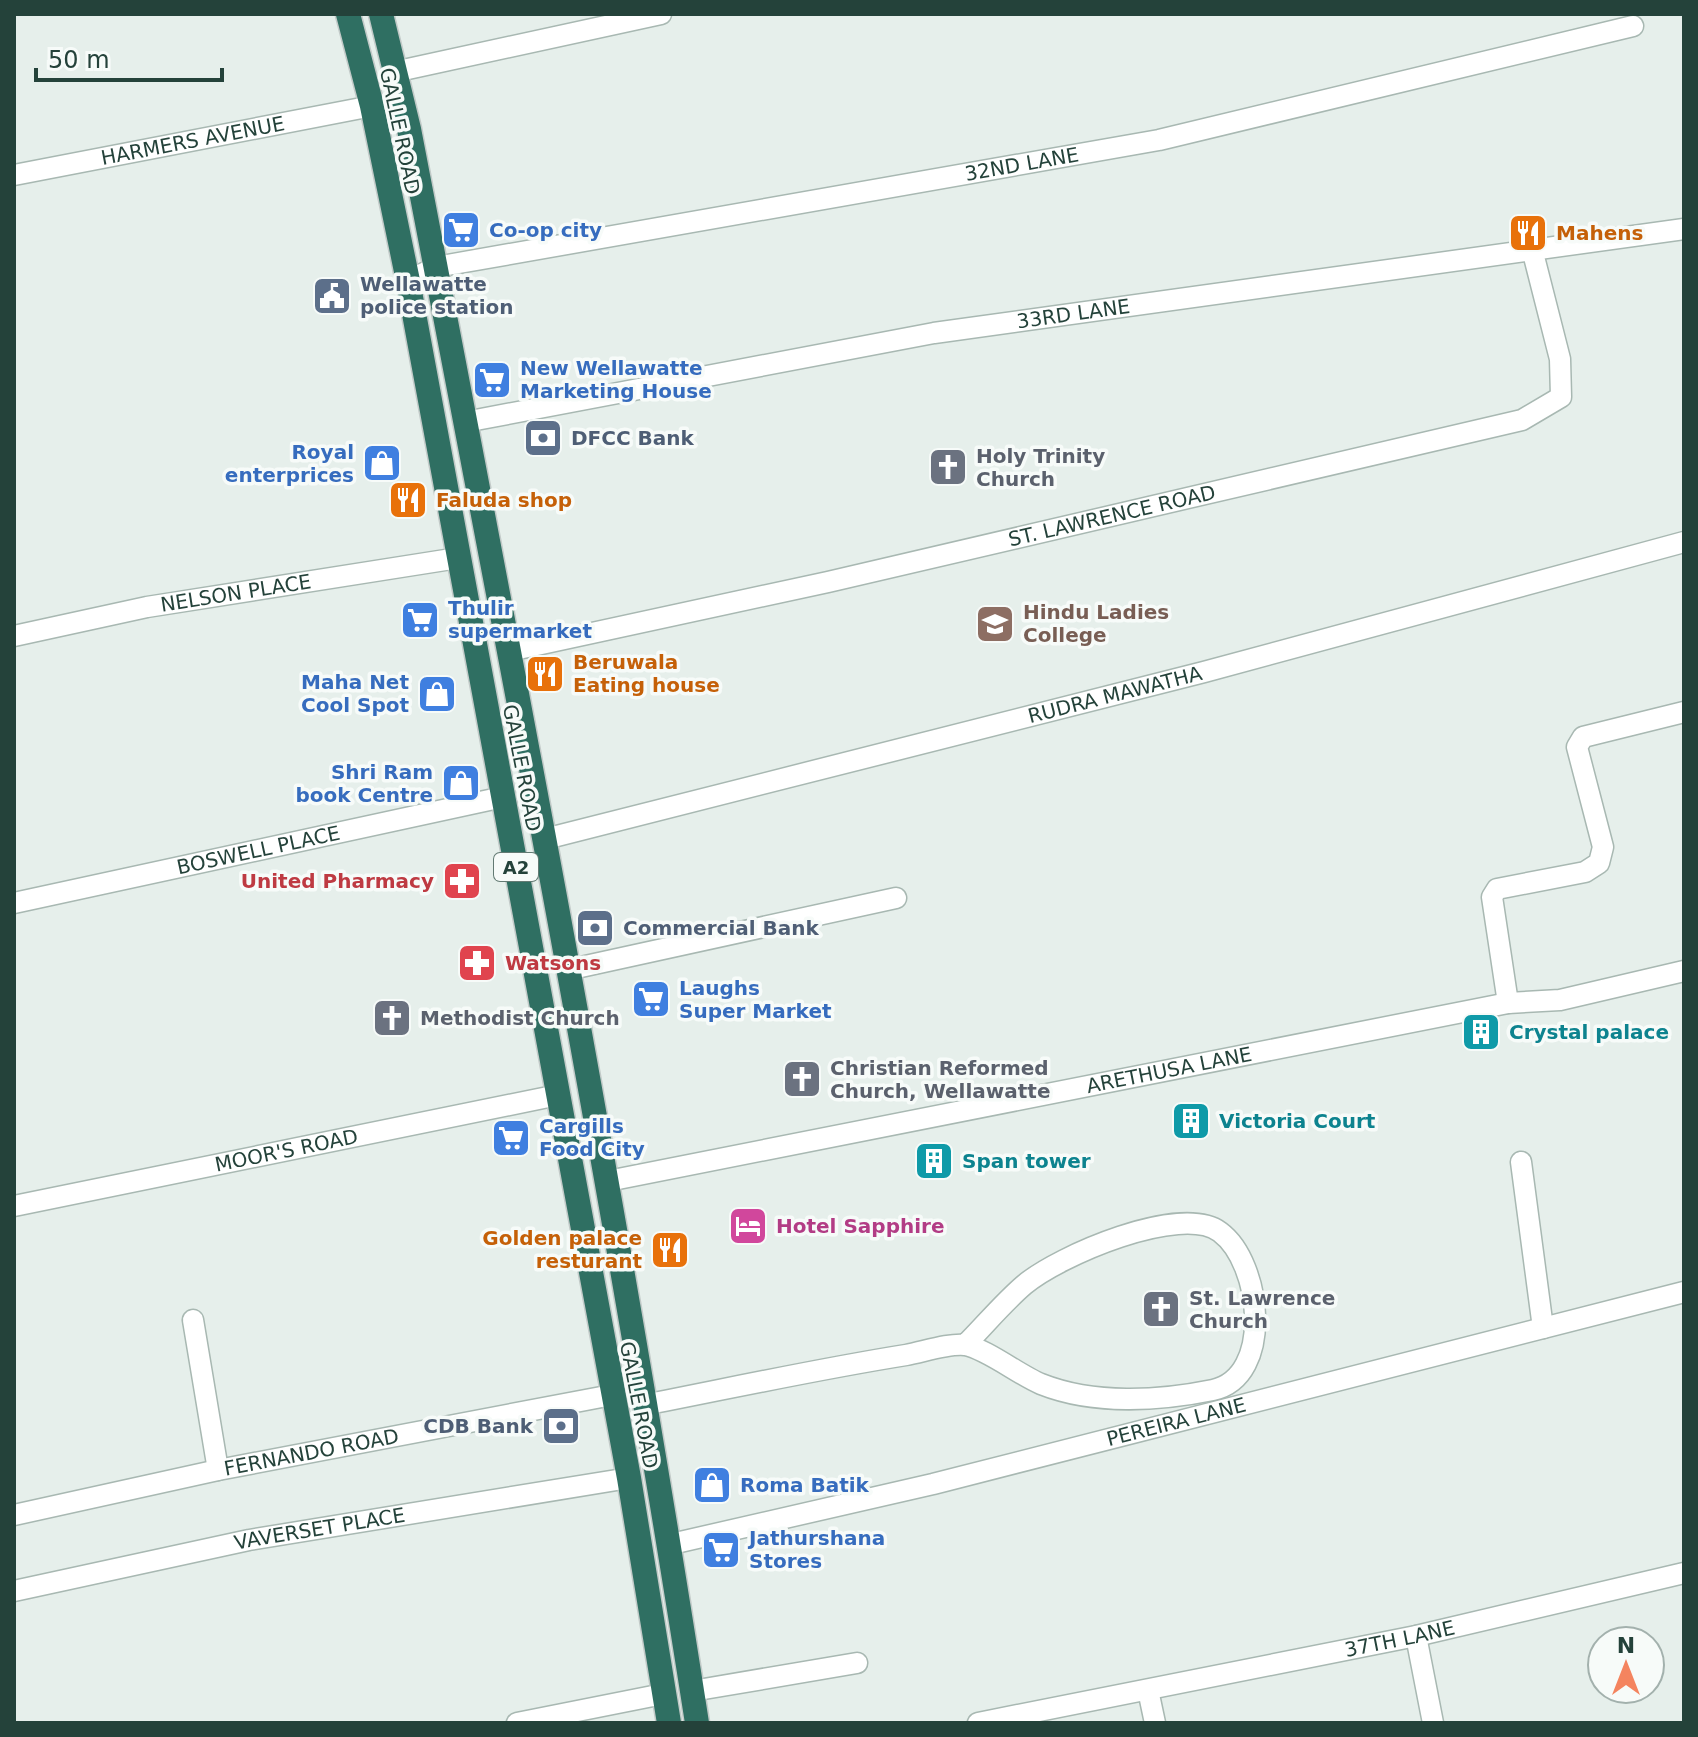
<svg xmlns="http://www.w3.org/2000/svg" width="1698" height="1737" viewBox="0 0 1698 1737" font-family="'DejaVu Sans',sans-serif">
  <rect width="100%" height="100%" fill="#e6efeb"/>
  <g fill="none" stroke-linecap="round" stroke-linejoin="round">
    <g stroke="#a8b8b2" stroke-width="23">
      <g id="street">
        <path d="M 394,72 L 661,14"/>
        <path id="s1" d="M 14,175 L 372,106"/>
        <path id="s2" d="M 408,281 L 436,267 L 1159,140 L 1633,26"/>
        <path id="s3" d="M 465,422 L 934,333 L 1684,229"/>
        <path id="s4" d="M 14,636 L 147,607 L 458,558"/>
        <path id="s5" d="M 509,651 L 828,582 L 1522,420 L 1561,397 L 1560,359 L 1532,249"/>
        <path id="s6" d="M 545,839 L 1204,672 L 1684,542"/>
        <path id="s7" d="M 14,903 L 503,797"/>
        <path d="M 567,970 L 896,898"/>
        <path d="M 1508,1003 L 1492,897 L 1497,889 L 1585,872 L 1599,863 L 1603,847 L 1577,747 L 1583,737 L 1684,712"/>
        <path d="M 1521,1162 L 1543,1328"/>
        <path id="s8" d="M 608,1181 L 1508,1003 L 1560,1000 L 1684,971"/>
        <path id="s9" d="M 14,1206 L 558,1095"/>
        <path d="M 193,1320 L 218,1470"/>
        <path d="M 644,1405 C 731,1388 818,1369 906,1355 C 923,1352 949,1343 965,1345 C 987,1349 1019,1375 1041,1384 C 1094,1405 1159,1401 1213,1390 C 1274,1377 1262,1263 1220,1232 C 1181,1203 1058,1256 1024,1285 C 1003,1303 985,1325 965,1345"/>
        <path id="s10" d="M 14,1515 L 218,1470 L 612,1395"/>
        <path id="s11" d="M 667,1545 L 933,1484 L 1684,1292"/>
        <path id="s12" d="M 14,1591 L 249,1540 L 629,1478"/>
        <path d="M 1416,1636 L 1433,1723"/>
        <path d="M 1148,1690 L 1155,1723"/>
        <path d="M 692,1691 L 857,1663"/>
        <path d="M 517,1723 L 663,1694"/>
        <path id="s13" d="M 978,1723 L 1416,1636 L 1684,1573"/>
      </g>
    </g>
    <g stroke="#c2cac8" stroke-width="27">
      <g id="highway">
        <path d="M 348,14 L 372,106 L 408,281 L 629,1478 L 669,1723"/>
        <path d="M 381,14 L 409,129 C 511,659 614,1189 697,1723"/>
      </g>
    </g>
    <use href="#street" stroke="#fff" stroke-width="20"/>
    <use href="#highway" stroke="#2f6f62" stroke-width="24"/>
  </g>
  <defs>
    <g id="supermarket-square" transform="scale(2)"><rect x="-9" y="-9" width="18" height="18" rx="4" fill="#3f7fe0" stroke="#f7fbf9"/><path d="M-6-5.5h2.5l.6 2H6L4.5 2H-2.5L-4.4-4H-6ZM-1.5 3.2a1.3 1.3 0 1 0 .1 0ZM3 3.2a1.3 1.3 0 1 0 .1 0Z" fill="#fff"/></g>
    <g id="restaurant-square" transform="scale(2)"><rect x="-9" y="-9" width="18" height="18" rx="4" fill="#e8710a" stroke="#f7fbf9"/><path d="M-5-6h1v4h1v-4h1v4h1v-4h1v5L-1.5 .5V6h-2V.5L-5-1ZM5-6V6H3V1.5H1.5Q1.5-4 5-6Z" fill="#fff"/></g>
    <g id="civic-square" transform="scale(2)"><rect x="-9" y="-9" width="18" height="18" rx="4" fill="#5c6f8a" stroke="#f7fbf9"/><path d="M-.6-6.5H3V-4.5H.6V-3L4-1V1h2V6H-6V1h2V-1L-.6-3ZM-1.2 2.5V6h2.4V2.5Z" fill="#fff"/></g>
    <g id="bank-square" transform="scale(2)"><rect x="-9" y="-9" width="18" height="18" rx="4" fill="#5c6f8a" stroke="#f7fbf9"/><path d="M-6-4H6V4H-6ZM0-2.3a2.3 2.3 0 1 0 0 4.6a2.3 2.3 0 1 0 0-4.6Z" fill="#fff"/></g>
    <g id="shop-square" transform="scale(2)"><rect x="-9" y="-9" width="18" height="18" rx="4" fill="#3f7fe0" stroke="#f7fbf9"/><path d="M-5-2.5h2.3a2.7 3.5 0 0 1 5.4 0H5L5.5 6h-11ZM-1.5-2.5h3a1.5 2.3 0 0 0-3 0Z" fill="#fff"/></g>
    <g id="church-square" transform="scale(2)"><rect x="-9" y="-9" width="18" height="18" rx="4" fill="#6b7280" stroke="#f7fbf9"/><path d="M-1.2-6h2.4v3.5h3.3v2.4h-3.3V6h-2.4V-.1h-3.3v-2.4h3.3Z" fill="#fff"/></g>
    <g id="school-square" transform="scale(2)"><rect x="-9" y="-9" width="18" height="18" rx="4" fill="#8d6e63" stroke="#f7fbf9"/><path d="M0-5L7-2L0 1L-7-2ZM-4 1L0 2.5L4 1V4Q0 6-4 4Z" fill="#fff"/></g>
    <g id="pharmacy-square" transform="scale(2)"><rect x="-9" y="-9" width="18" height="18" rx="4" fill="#e0444e" stroke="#f7fbf9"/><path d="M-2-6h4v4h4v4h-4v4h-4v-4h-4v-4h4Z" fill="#fff"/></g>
    <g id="building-square" transform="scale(2)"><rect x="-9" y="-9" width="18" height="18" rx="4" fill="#0f9aa8" stroke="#f7fbf9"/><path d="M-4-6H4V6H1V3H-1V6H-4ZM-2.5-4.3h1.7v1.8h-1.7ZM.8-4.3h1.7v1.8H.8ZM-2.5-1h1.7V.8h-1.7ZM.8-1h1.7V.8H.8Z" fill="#fff"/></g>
    <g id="hotel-square" transform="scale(2)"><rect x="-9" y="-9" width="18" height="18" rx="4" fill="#d1479c" stroke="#f7fbf9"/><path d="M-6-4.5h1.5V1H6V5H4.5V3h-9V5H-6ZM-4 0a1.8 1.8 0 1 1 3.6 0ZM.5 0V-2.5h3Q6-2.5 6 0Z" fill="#fff"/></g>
  </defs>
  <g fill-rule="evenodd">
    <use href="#supermarket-square" x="461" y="230"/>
    <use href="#restaurant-square" x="1528" y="233"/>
    <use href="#civic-square" x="332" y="296"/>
    <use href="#supermarket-square" x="492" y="380"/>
    <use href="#bank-square" x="543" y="438"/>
    <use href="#shop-square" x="382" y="463"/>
    <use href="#church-square" x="948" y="467"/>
    <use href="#restaurant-square" x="408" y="500"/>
    <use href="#supermarket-square" x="420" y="620"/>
    <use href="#school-square" x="995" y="624"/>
    <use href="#restaurant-square" x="545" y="674"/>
    <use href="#shop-square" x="437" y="694"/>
    <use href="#shop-square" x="461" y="783"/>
    <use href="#pharmacy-square" x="462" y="881"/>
    <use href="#bank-square" x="595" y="928"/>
    <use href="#pharmacy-square" x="477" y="963"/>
    <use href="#supermarket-square" x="651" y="999"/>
    <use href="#church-square" x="392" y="1018"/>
    <use href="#building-square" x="1481" y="1032"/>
    <use href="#church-square" x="802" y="1079"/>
    <use href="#building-square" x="1191" y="1121"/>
    <use href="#supermarket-square" x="511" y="1138"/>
    <use href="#building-square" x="934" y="1161"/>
    <use href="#hotel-square" x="748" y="1226"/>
    <use href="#restaurant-square" x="670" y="1250"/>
    <use href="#church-square" x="1161" y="1309"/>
    <use href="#bank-square" x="561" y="1426"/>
    <use href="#shop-square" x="712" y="1485"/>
    <use href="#supermarket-square" x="721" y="1550"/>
  </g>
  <g text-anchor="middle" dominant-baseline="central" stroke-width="7" stroke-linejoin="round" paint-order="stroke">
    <rect fill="#f7fbf9" stroke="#637a73" stroke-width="2" x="494" y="853" width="44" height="28" rx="6"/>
    <g font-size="18" font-weight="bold" fill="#24423a">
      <text x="516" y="867">A2</text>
    </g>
    <g font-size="20" fill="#24423a" stroke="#f7fbf9">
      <text transform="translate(400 131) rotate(78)">GALLE ROAD</text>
      <text stroke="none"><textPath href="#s1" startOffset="182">HARMERS AVENUE</textPath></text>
      <text stroke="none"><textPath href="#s2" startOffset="626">32ND LANE</textPath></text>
      <text stroke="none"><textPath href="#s3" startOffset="618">33RD LANE</textPath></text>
      <text stroke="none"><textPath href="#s5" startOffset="618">ST. LAWRENCE ROAD</textPath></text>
      <text stroke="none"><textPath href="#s4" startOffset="226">NELSON PLACE</textPath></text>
      <text stroke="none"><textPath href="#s6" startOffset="588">RUDRA MAWATHA</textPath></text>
      <text transform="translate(522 768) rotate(79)">GALLE ROAD</text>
      <text stroke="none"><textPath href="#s7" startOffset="250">BOSWELL PLACE</textPath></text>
      <text stroke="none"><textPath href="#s8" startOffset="572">ARETHUSA LANE</textPath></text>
      <text stroke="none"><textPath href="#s9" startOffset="278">MOOR'S ROAD</textPath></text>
      <text transform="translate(639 1405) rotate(79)">GALLE ROAD</text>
      <text stroke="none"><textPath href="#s11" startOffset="524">PEREIRA LANE</textPath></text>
      <text stroke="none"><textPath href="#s10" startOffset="304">FERNANDO ROAD</textPath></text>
      <text stroke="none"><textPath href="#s12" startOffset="312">VAVERSET PLACE</textPath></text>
      <text stroke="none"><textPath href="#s13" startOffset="430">37TH LANE</textPath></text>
    </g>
    <g font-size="20" font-weight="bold" fill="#366cbe" stroke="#f7fbf9" text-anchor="start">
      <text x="489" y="230">Co-op city</text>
      <text x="520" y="368">New Wellawatte<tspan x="520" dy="23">Marketing House</tspan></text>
      <text x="354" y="452" text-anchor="end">Royal<tspan x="354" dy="23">enterprices</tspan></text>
      <text x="448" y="608">Thulir<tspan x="448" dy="23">supermarket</tspan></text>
      <text x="409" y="682" text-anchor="end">Maha Net<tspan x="409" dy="23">Cool Spot</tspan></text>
      <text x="433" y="772" text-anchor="end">Shri Ram<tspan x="433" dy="23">book Centre</tspan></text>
      <text x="679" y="988">Laughs<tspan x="679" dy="23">Super Market</tspan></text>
      <text x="539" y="1126">Cargills<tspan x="539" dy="23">Food City</tspan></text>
      <text x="740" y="1485">Roma Batik</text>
      <text x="749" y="1538">Jathurshana<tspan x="749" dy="23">Stores</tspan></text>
    </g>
    <g font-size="20" font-weight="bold" fill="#c56008" stroke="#f7fbf9" text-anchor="start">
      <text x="1556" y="233">Mahens</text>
      <text x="436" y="500">Faluda shop</text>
      <text x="573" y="662">Beruwala<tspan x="573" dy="23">Eating house</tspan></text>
      <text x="642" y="1238" text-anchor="end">Golden palace<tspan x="642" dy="23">resturant</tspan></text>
    </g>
    <g font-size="20" font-weight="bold" fill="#4e5e75" stroke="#f7fbf9" text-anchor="start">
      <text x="360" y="284">Wellawatte<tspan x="360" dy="23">police station</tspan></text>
      <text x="571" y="438">DFCC Bank</text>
      <text x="623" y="928">Commercial Bank</text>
      <text x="533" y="1426" text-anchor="end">CDB Bank</text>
    </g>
    <g font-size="20" font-weight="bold" fill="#5b616d" stroke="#f7fbf9" text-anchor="start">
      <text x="976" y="456">Holy Trinity<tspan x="976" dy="23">Church</tspan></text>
      <text x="420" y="1018">Methodist Church</text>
      <text x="830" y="1068">Christian Reformed<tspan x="830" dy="23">Church, Wellawatte</tspan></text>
      <text x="1189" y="1298">St. Lawrence<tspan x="1189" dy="23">Church</tspan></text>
    </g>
    <g font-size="20" font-weight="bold" fill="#785e54" stroke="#f7fbf9" text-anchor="start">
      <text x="1023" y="612">Hindu Ladies<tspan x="1023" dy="23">College</tspan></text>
    </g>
    <g font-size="20" font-weight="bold" fill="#be3a42" stroke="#f7fbf9" text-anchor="end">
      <text x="434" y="881">United Pharmacy</text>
      <text x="505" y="963" text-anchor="start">Watsons</text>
    </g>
    <g font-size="20" font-weight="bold" fill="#0d838f" stroke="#f7fbf9" text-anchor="start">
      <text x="1509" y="1032">Crystal palace</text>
      <text x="1219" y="1121">Victoria Court</text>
      <text x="962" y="1161">Span tower</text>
    </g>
    <g font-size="20" font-weight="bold" fill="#b23c85" stroke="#f7fbf9" text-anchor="start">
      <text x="776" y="1226">Hotel Sapphire</text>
    </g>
  </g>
  <rect width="1698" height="1737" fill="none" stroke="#24423a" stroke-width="32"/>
  <g transform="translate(1626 1665)"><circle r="38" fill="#f7fbf9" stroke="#a3b1ad" stroke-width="2"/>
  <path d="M0-6L14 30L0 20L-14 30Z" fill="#f4845f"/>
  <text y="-12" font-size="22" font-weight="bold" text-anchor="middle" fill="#24423a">N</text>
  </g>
  <path d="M36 68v12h186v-12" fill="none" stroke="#24423a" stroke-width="4"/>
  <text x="48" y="68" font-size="24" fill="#24423a" stroke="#f7fbf9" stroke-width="6" paint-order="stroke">50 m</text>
</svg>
